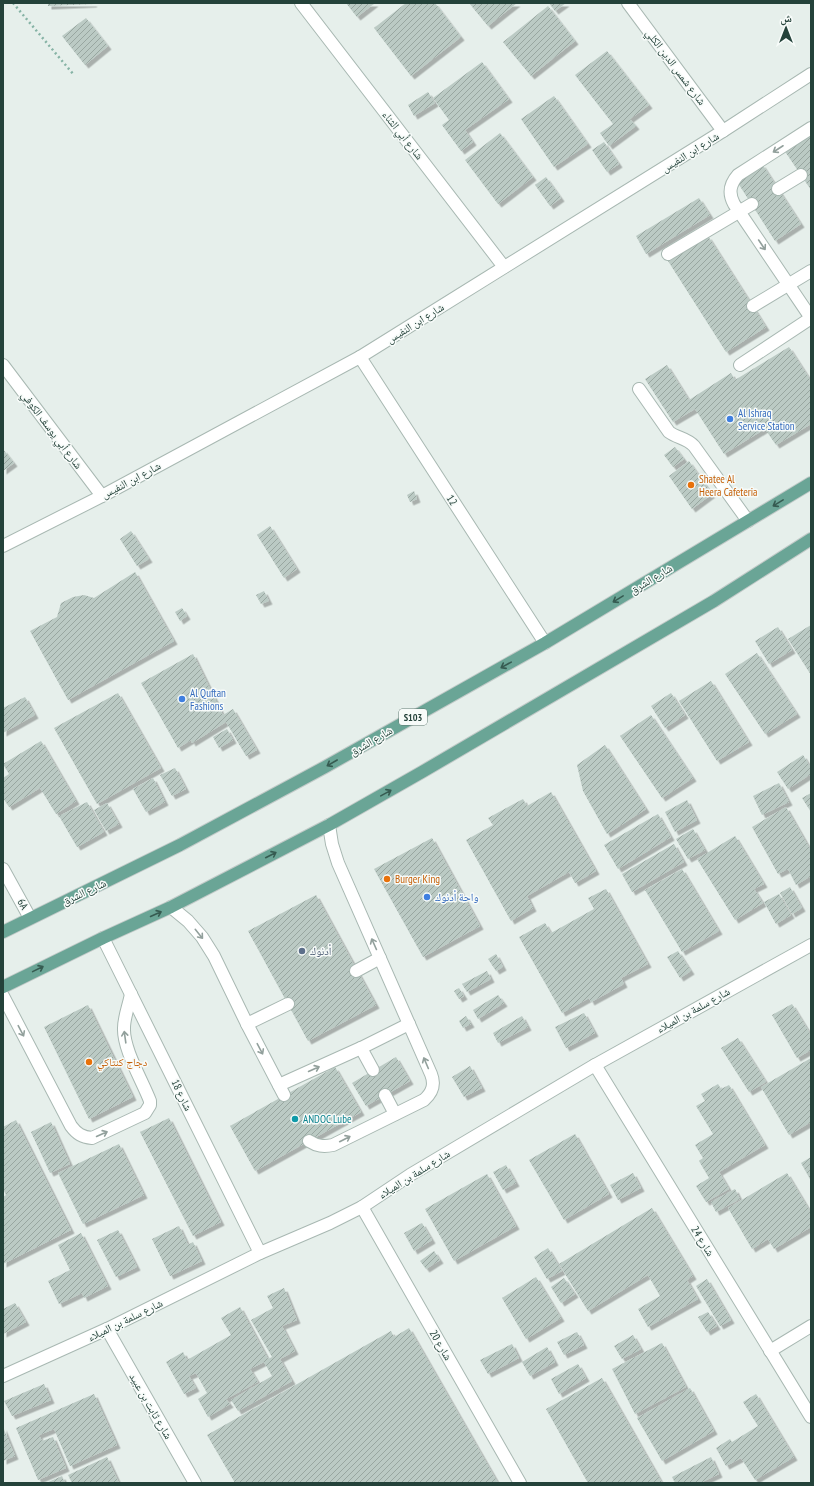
<svg xmlns="http://www.w3.org/2000/svg" width="814" height="1486" viewBox="0 0 814 1486" font-family="'PT Sans Narrow','Noto Naskh Arabic',sans-serif">
  <defs>
    <pattern id="building-hatch" width="6" height="6" patternUnits="userSpaceOnUse"><rect width="6" height="6" fill="#bbcac4"/><path d="M-1 1l2-2M0 6l6-6M5 7l2-2" fill="none" stroke="#98a6a0"/></pattern>
    <filter id="shadow"><feDropShadow dx="3.5" dy="3.5" stdDeviation="0" flood-color="#0004"/></filter>
  </defs>
  <rect width="100%" height="100%" fill="#e6efeb"/>
  <g fill="url(#building-hatch)" filter="url(#shadow)">
    <path d="M 48,3 L 93,3 L 94,4 L 48,6 Z"/>
    <path d="M 346,3 L 375,3 L 357,17 Z"/>
    <path d="M 406,3 L 435,3 L 461,37 L 411,76 L 374,28 Z"/>
    <path d="M 469,3 L 517,3 L 488,26 Z"/>
    <path d="M 549,3 L 566,3 L 555,11 Z"/>
    <path d="M 548,6 L 575,41 L 531,76 L 503,42 Z"/>
    <path d="M 86,18 L 108,46 L 85,65 L 62,36 Z"/>
    <path d="M 607,51 L 649,105 L 630,119 L 636,126 L 609,146 L 600,133 L 613,124 L 575,75 Z"/>
    <path d="M 482,62 L 509,99 L 465,130 L 473,142 L 461,151 L 442,125 L 449,120 L 433,98 Z"/>
    <path d="M 428,92 L 435,103 L 414,116 L 408,105 Z"/>
    <path d="M 554,96 L 588,144 L 554,167 L 521,119 Z"/>
    <path d="M 811,132 L 811,190 L 784,150 Z"/>
    <path d="M 500,133 L 533,177 L 498,204 L 465,160 Z"/>
    <path d="M 604,142 L 619,164 L 607,172 L 592,150 Z"/>
    <path d="M 762,164 L 801,224 L 775,241 L 736,180 Z"/>
    <path d="M 546,177 L 561,198 L 550,206 L 535,185 Z"/>
    <path d="M 699,198 L 710,215 L 646,254 L 636,236 Z"/>
    <path d="M 708,236 L 766,327 L 726,352 L 668,261 Z"/>
    <path d="M 789,347 L 811,381 L 811,424 L 776,445 L 765,429 L 724,454 L 695,409 L 673,422 L 645,379 L 667,365 L 689,400 L 731,373 L 735,380 Z"/>
    <path d="M 675,447 L 684,459 L 673,467 L 664,455 Z"/>
    <path d="M 3,449 L 14,463 L 3,471 Z"/>
    <path d="M 689,461 L 712,494 L 692,509 L 669,476 Z"/>
    <path d="M 414,491 L 417,499 L 410,502 L 407,495 Z"/>
    <path d="M 270,526 L 297,569 L 284,578 L 257,535 Z"/>
    <path d="M 131,531 L 149,559 L 137,566 L 120,539 Z"/>
    <path d="M 135,572 L 174,641 L 68,700 L 30,631 L 57,617 L 61,603 L 73,597 L 84,595 L 94,598 Z"/>
    <path d="M 264,591 L 269,601 L 261,604 L 256,595 Z"/>
    <path d="M 182,608 L 187,616 L 180,621 L 175,612 Z"/>
    <path d="M 811,625 L 811,675 L 788,639 Z"/>
    <path d="M 778,627 L 792,650 L 769,664 L 755,641 Z"/>
    <path d="M 757,653 L 797,714 L 765,734 L 725,674 Z"/>
    <path d="M 193,654 L 223,715 L 233,709 L 257,750 L 246,756 L 226,722 L 192,743 L 191,740 L 178,748 L 141,683 Z"/>
    <path d="M 711,681 L 749,742 L 717,761 L 679,701 Z"/>
    <path d="M 118,693 L 161,768 L 97,804 L 54,728 Z"/>
    <path d="M 671,693 L 685,715 L 665,728 L 651,706 Z"/>
    <path d="M 25,697 L 35,715 L 3,733 L 3,708 Z"/>
    <path d="M 651,715 L 693,778 L 662,798 L 620,736 Z"/>
    <path d="M 227,729 L 233,740 L 219,748 L 213,737 Z"/>
    <path d="M 41,741 L 76,801 L 56,814 L 40,788 L 9,807 L 3,798 L 3,778 L 9,774 L 3,764 Z"/>
    <path d="M 605,745 L 646,809 L 607,834 L 583,791 L 577,765 Z"/>
    <path d="M 803,755 L 811,768 L 811,774 L 788,789 L 777,772 Z"/>
    <path d="M 175,768 L 186,789 L 172,796 L 160,775 Z"/>
    <path d="M 153,778 L 165,802 L 146,812 L 133,789 Z"/>
    <path d="M 779,783 L 789,802 L 762,815 L 753,796 Z"/>
    <path d="M 551,792 L 596,871 L 575,883 L 569,872 L 527,896 L 533,908 L 511,921 L 466,840 L 493,825 L 488,818 L 523,799 L 527,806 Z"/>
    <path d="M 811,793 L 811,812 L 802,798 Z"/>
    <path d="M 687,800 L 697,820 L 675,832 L 665,812 Z"/>
    <path d="M 87,802 L 104,832 L 77,847 L 59,816 Z"/>
    <path d="M 107,803 L 119,824 L 106,831 L 94,810 Z"/>
    <path d="M 786,807 L 811,851 L 811,876 L 796,885 L 788,869 L 778,874 L 752,827 Z"/>
    <path d="M 658,814 L 671,837 L 618,869 L 604,845 Z"/>
    <path d="M 693,829 L 705,850 L 688,859 L 676,839 Z"/>
    <path d="M 735,836 L 764,884 L 754,889 L 763,903 L 735,920 L 697,859 Z"/>
    <path d="M 432,838 L 480,926 L 423,957 L 374,869 Z"/>
    <path d="M 674,844 L 684,862 L 632,892 L 622,874 Z"/>
    <path d="M 682,869 L 719,931 L 682,952 L 645,890 Z"/>
    <path d="M 790,887 L 802,908 L 792,914 L 780,893 Z"/>
    <path d="M 606,889 L 648,964 L 621,978 L 624,984 L 591,1002 L 589,998 L 562,1013 L 519,937 L 545,923 L 551,933 L 594,909 L 588,898 Z"/>
    <path d="M 779,894 L 791,915 L 776,924 L 764,902 Z"/>
    <path d="M 316,895 L 376,1005 L 308,1041 L 248,931 Z"/>
    <path d="M 678,951 L 691,971 L 680,978 L 667,957 Z"/>
    <path d="M 496,954 L 503,967 L 496,971 L 488,959 Z"/>
    <path d="M 487,971 L 491,979 L 467,992 L 462,984 Z"/>
    <path d="M 459,988 L 464,996 L 459,999 L 454,991 Z"/>
    <path d="M 498,995 L 504,1003 L 478,1019 L 473,1010 Z"/>
    <path d="M 792,1004 L 811,1035 L 811,1050 L 797,1058 L 772,1015 Z"/>
    <path d="M 88,1005 L 133,1097 L 89,1119 L 44,1027 Z"/>
    <path d="M 584,1013 L 595,1033 L 566,1048 L 555,1027 Z"/>
    <path d="M 466,1016 L 471,1024 L 463,1028 L 459,1021 Z"/>
    <path d="M 522,1016 L 528,1027 L 498,1043 L 493,1033 Z"/>
    <path d="M 738,1038 L 766,1082 L 749,1092 L 721,1048 Z"/>
    <path d="M 396,1057 L 410,1081 L 366,1106 L 352,1083 Z"/>
    <path d="M 811,1058 L 811,1122 L 789,1135 L 761,1087 Z"/>
    <path d="M 470,1066 L 482,1088 L 464,1097 L 452,1077 Z"/>
    <path d="M 335,1067 L 361,1112 L 255,1171 L 230,1126 Z"/>
    <path d="M 718,1084 L 721,1089 L 729,1085 L 765,1145 L 719,1172 L 729,1189 L 706,1202 L 696,1186 L 709,1178 L 699,1161 L 703,1158 L 695,1145 L 713,1134 L 696,1106 L 705,1101 L 701,1094 Z"/>
    <path d="M 169,1118 L 221,1222 L 193,1236 L 140,1132 Z"/>
    <path d="M 16,1120 L 71,1230 L 3,1264 L 3,1197 L 6,1195 L 3,1189 L 3,1127 Z"/>
    <path d="M 51,1122 L 70,1164 L 50,1173 L 31,1132 Z"/>
    <path d="M 575,1134 L 609,1194 L 564,1220 L 529,1160 Z"/>
    <path d="M 119,1144 L 144,1195 L 83,1224 L 58,1173 Z"/>
    <path d="M 811,1157 L 811,1181 L 801,1163 Z"/>
    <path d="M 506,1165 L 516,1183 L 503,1190 L 493,1172 Z"/>
    <path d="M 633,1173 L 641,1188 L 618,1200 L 610,1185 Z"/>
    <path d="M 787,1173 L 811,1213 L 811,1227 L 774,1249 L 768,1239 L 752,1249 L 728,1208 Z"/>
    <path d="M 487,1174 L 516,1226 L 454,1261 L 425,1209 Z"/>
    <path d="M 735,1189 L 740,1199 L 716,1212 L 711,1202 Z"/>
    <path d="M 652,1208 L 693,1276 L 687,1280 L 698,1299 L 648,1327 L 638,1309 L 660,1296 L 648,1275 L 588,1311 L 559,1264 Z"/>
    <path d="M 422,1223 L 432,1240 L 414,1251 L 404,1233 Z"/>
    <path d="M 179,1226 L 188,1245 L 193,1242 L 202,1261 L 170,1276 L 152,1239 Z"/>
    <path d="M 118,1230 L 137,1267 L 116,1277 L 97,1240 Z"/>
    <path d="M 81,1233 L 108,1286 L 84,1298 L 82,1293 L 59,1304 L 48,1281 L 70,1270 L 58,1245 Z"/>
    <path d="M 548,1248 L 562,1271 L 547,1279 L 534,1257 Z"/>
    <path d="M 434,1251 L 440,1260 L 426,1269 L 420,1261 Z"/>
    <path d="M 536,1277 L 561,1318 L 526,1339 L 502,1298 Z"/>
    <path d="M 564,1278 L 575,1294 L 561,1303 L 551,1287 Z"/>
    <path d="M 707,1279 L 731,1320 L 720,1326 L 696,1286 Z"/>
    <path d="M 284,1288 L 297,1320 L 282,1326 L 295,1351 L 280,1359 L 292,1381 L 238,1411 L 231,1400 L 272,1376 L 264,1362 L 250,1369 L 258,1382 L 226,1399 L 230,1404 L 208,1417 L 198,1399 L 207,1393 L 196,1373 L 189,1376 L 196,1388 L 184,1394 L 166,1362 L 183,1352 L 187,1360 L 231,1335 L 221,1318 L 240,1307 L 268,1359 L 272,1357 L 251,1320 L 273,1308 L 267,1296 Z"/>
    <path d="M 15,1303 L 26,1322 L 3,1334 L 3,1309 Z"/>
    <path d="M 708,1312 L 717,1326 L 707,1332 L 698,1317 Z"/>
    <path d="M 409,1328 L 498,1483 L 235,1483 L 207,1435 L 391,1331 L 394,1337 Z"/>
    <path d="M 577,1332 L 584,1345 L 564,1355 L 557,1342 Z"/>
    <path d="M 633,1335 L 641,1349 L 622,1359 L 614,1346 Z"/>
    <path d="M 662,1343 L 686,1387 L 635,1414 L 612,1369 Z"/>
    <path d="M 512,1344 L 519,1358 L 488,1374 L 480,1360 Z"/>
    <path d="M 547,1347 L 555,1362 L 530,1376 L 522,1362 Z"/>
    <path d="M 578,1364 L 586,1378 L 559,1394 L 551,1379 Z"/>
    <path d="M 602,1378 L 662,1483 L 588,1483 L 546,1409 Z"/>
    <path d="M 44,1384 L 51,1400 L 12,1416 L 4,1401 Z"/>
    <path d="M 690,1388 L 714,1431 L 662,1461 L 637,1418 Z"/>
    <path d="M 94,1394 L 117,1445 L 70,1466 L 54,1429 L 39,1435 L 42,1441 L 53,1437 L 66,1468 L 38,1480 L 16,1428 Z"/>
    <path d="M 756,1394 L 794,1457 L 755,1480 L 741,1458 L 726,1466 L 716,1448 L 730,1439 L 732,1442 L 758,1426 L 743,1402 Z"/>
    <path d="M 3,1427 L 15,1456 L 3,1461 Z"/>
    <path d="M 107,1457 L 119,1483 L 72,1483 L 68,1475 Z"/>
    <path d="M 711,1457 L 719,1474 L 700,1483 L 675,1483 L 672,1477 Z"/>
    <path d="M 62,1476 L 65,1483 L 46,1483 Z"/>
  </g>
  <g fill="none" stroke-linecap="round" stroke-linejoin="round">
    <g stroke="#a8b8b2" stroke-width="14">
      <g id="lane">
        <path d="M 811,128 L 738,175 C 730,184 728,193 734,204 L 811,318"/>
        <path d="M 778,189 L 801,175"/>
        <path d="M 668,254 L 752,204"/>
        <path d="M 753,306 L 811,271"/>
        <path d="M 740,365 L 811,318"/>
        <path d="M 639,389 L 669,432 C 677,438 687,438 694,446 L 748,521"/>
        <path d="M 171,907 L 188,921 L 202,937 L 214,956 L 247,1024 L 284,1095"/>
        <path d="M 356,971 L 380,958"/>
        <path d="M 3,996 L 71,1126 C 77,1134 82,1137 92,1138 L 145,1113 L 150,1105 L 150,1101 C 142,1080 123,1049 124,1028 C 124,1017 129,1005 131,994"/>
        <path d="M 247,1024 L 288,1004"/>
        <path d="M 361,1048 L 373,1070"/>
        <path d="M 279,1085 L 361,1048 L 409,1024"/>
        <path d="M 385,1095 L 395,1114"/>
        <path d="M 309,1141 C 317,1146 323,1147 333,1145 L 424,1100 C 433,1092 435,1084 431,1074 L 338,863 L 332,844 L 329,825"/>
      </g>
    </g>
    <g stroke="#a8b8b2" stroke-width="14">
      <g id="street">
        <path d="M 301,3 L 504,267"/>
        <path d="M 628,3 L 723,131"/>
        <path d="M 360,357 L 545,643"/>
        <path d="M 3,365 L 102,496"/>
        <path d="M 3,546 L 102,496 L 360,357 L 723,131 L 811,74"/>
        <path d="M 3,869 L 30,918"/>
        <path d="M 103,938 L 260,1253"/>
        <path d="M 595,1065 L 811,1417"/>
        <path d="M 362,1207 L 520,1483"/>
        <path d="M 107,1329 L 195,1483"/>
        <path d="M 770,1351 L 811,1326"/>
        <path d="M 3,1376 L 107,1329 L 260,1253 L 330,1223 L 362,1207 L 410,1175 L 595,1065 L 811,945"/>
      </g>
    </g>
    <g stroke="#c2cac8" stroke-width="14">
      <g id="primary">
        <path d="M 3,932 L 180,845 L 325,767 L 545,643 L 811,483"/>
        <path d="M 3,987 L 103,938 L 171,907 L 329,825 L 422,772 L 714,601 L 811,539"/>
      </g>
    </g>
    <path stroke="#86b3a5" stroke-width="2.5" stroke-dasharray="2 3" stroke-linecap="butt" d="M 13,3 L 74,75"/>
    <use href="#lane" stroke="#fff" stroke-width="12"/>
    <use href="#street" stroke="#fff" stroke-width="12"/>
    <use href="#primary" stroke="#6aa596" stroke-width="12"/>
  </g>
  <defs><path id="oneway-shaft" d="M-6 0H5M1.5-3L5.5 0L1.5 3" fill="none" stroke-width="1.6" stroke-linecap="round" stroke-linejoin="round"/></defs>
  <g stroke="#92a09c">
    <use href="#oneway-shaft" transform="translate(778 149) rotate(147)"/>
    <use href="#oneway-shaft" transform="translate(762 245) rotate(56)"/>
    <use href="#oneway-shaft" transform="translate(199 934) rotate(51)"/>
    <use href="#oneway-shaft" transform="translate(374 944) rotate(-114)"/>
    <use href="#oneway-shaft" transform="translate(21 1031) rotate(62)"/>
    <use href="#oneway-shaft" transform="translate(125 1037) rotate(-98)"/>
    <use href="#oneway-shaft" transform="translate(260 1049) rotate(62)"/>
    <use href="#oneway-shaft" transform="translate(426 1063) rotate(-113)"/>
    <use href="#oneway-shaft" transform="translate(314 1069) rotate(-24)"/>
    <use href="#oneway-shaft" transform="translate(102 1134) rotate(-24)"/>
    <use href="#oneway-shaft" transform="translate(345 1139) rotate(-27)"/>
  </g>
  <g stroke="#365b51">
    <use href="#oneway-shaft" transform="translate(778 503) rotate(149)"/>
    <use href="#oneway-shaft" transform="translate(618 599) rotate(149)"/>
    <use href="#oneway-shaft" transform="translate(506 665) rotate(151)"/>
    <use href="#oneway-shaft" transform="translate(332 763) rotate(150)"/>
    <use href="#oneway-shaft" transform="translate(386 793) rotate(-29)"/>
    <use href="#oneway-shaft" transform="translate(271 855) rotate(-27)"/>
    <use href="#oneway-shaft" transform="translate(156 914) rotate(-24)"/>
    <use href="#oneway-shaft" transform="translate(38 969) rotate(-26)"/>
  </g>
  <g fill="#3f7fe0" stroke="#f7fbf9" stroke-width="1.5">
    <circle cx="730" cy="419" r="4"/>
    <circle cx="182" cy="699" r="4"/>
    <circle cx="427" cy="897" r="4"/>
  </g>
  <g fill="#e8710a" stroke="#f7fbf9" stroke-width="1.5">
    <circle cx="691" cy="485" r="4"/>
    <circle cx="387" cy="879" r="4"/>
    <circle cx="89" cy="1062" r="4"/>
  </g>
  <circle fill="#5c6f8a" stroke="#f7fbf9" stroke-width="1.5" cx="302" cy="951" r="4"/>
  <circle fill="#0f9aa8" stroke="#f7fbf9" stroke-width="1.5" cx="295" cy="1119" r="4"/>
  <g text-anchor="middle" dominant-baseline="central" stroke-width="3" stroke-linejoin="round" paint-order="stroke">
    <rect fill="#f7fbf9" stroke="#637a73" stroke-width="1" x="399" y="709" width="28" height="16" rx="3"/>
    <g font-size="10" font-weight="bold" fill="#24423a">
      <text x="413" y="717">S103</text>
    </g>
    <g font-size="11" fill="#24423a" stroke="#f7fbf9">
      <text transform="translate(676 67) rotate(53)">شارع شمس الدين الكلي</text>
      <text transform="translate(403 135) rotate(52)">شارع أبي الثناء</text>
      <text transform="translate(690 152) rotate(-32)">شارع ابن النفيس</text>
      <text transform="translate(415 323) rotate(-32)">شارع ابن النفيس</text>
      <text transform="translate(52 430) rotate(53)">شارع أبي يوسف الكوفي</text>
      <text transform="translate(131 480) rotate(-28)">شارع ابن النفيس</text>
      <text transform="translate(452 500) rotate(57)">12</text>
      <text transform="translate(651 579) rotate(-31)">شارع الشرق</text>
      <text transform="translate(371 741) rotate(-30)">شارع الشرق</text>
      <text transform="translate(84 892) rotate(-25)">شارع الشرق</text>
      <text transform="translate(23 904) rotate(60)">6A</text>
      <text transform="translate(693 1010) rotate(-29)">شارع سلمة بن الميلاء</text>
      <text transform="translate(182 1095) rotate(64)">شارع 18</text>
      <text transform="translate(414 1174) rotate(-32)">شارع سلمة بن الميلاء</text>
      <text transform="translate(703 1241) rotate(58)">شارع 24</text>
      <text transform="translate(125 1320) rotate(-26)">شارع سلمة بن الميلاء</text>
      <text transform="translate(441 1345) rotate(60)">شارع 20</text>
      <text transform="translate(151 1406) rotate(60)">شارع ثابت بن عبيد</text>
    </g>
    <g font-size="11" fill="#366cbe" stroke="#f7fbf9" text-anchor="start">
      <text x="738" y="413">Al Ishraq<tspan x="738" dy="13">Service Station</tspan></text>
      <text x="190" y="693">Al Quftan<tspan x="190" dy="13">Fashions</tspan></text>
      <text x="435" y="897">واحة أدنوك</text>
    </g>
    <g font-size="11" fill="#c56008" stroke="#f7fbf9" text-anchor="start">
      <text x="699" y="479">Shatee Al<tspan x="699" dy="13">Heera Cafeteria</tspan></text>
      <text x="395" y="879">Burger King</text>
      <text x="97" y="1062">دجاج كنتاكي</text>
    </g>
    <g font-size="11" fill="#4e5e75" stroke="#f7fbf9" text-anchor="start">
      <text x="310" y="951">أدنوك</text>
    </g>
    <g font-size="11" fill="#0d838f" stroke="#f7fbf9" text-anchor="start">
      <text x="303" y="1119">ANDOC Lube</text>
    </g>
  </g>
  <rect width="814" height="1486" fill="none" stroke="#24423a" stroke-width="8"/>
  <g transform="translate(786 28)" stroke="#f7fbf9" stroke-width="3" paint-order="stroke">
  <path d="M0-3L7 15L0 10L-7 15Z" fill="#24423a"/>
  <text y="-6" font-size="11" font-weight="bold" text-anchor="middle" fill="#24423a">ش</text>
  </g>
</svg>
